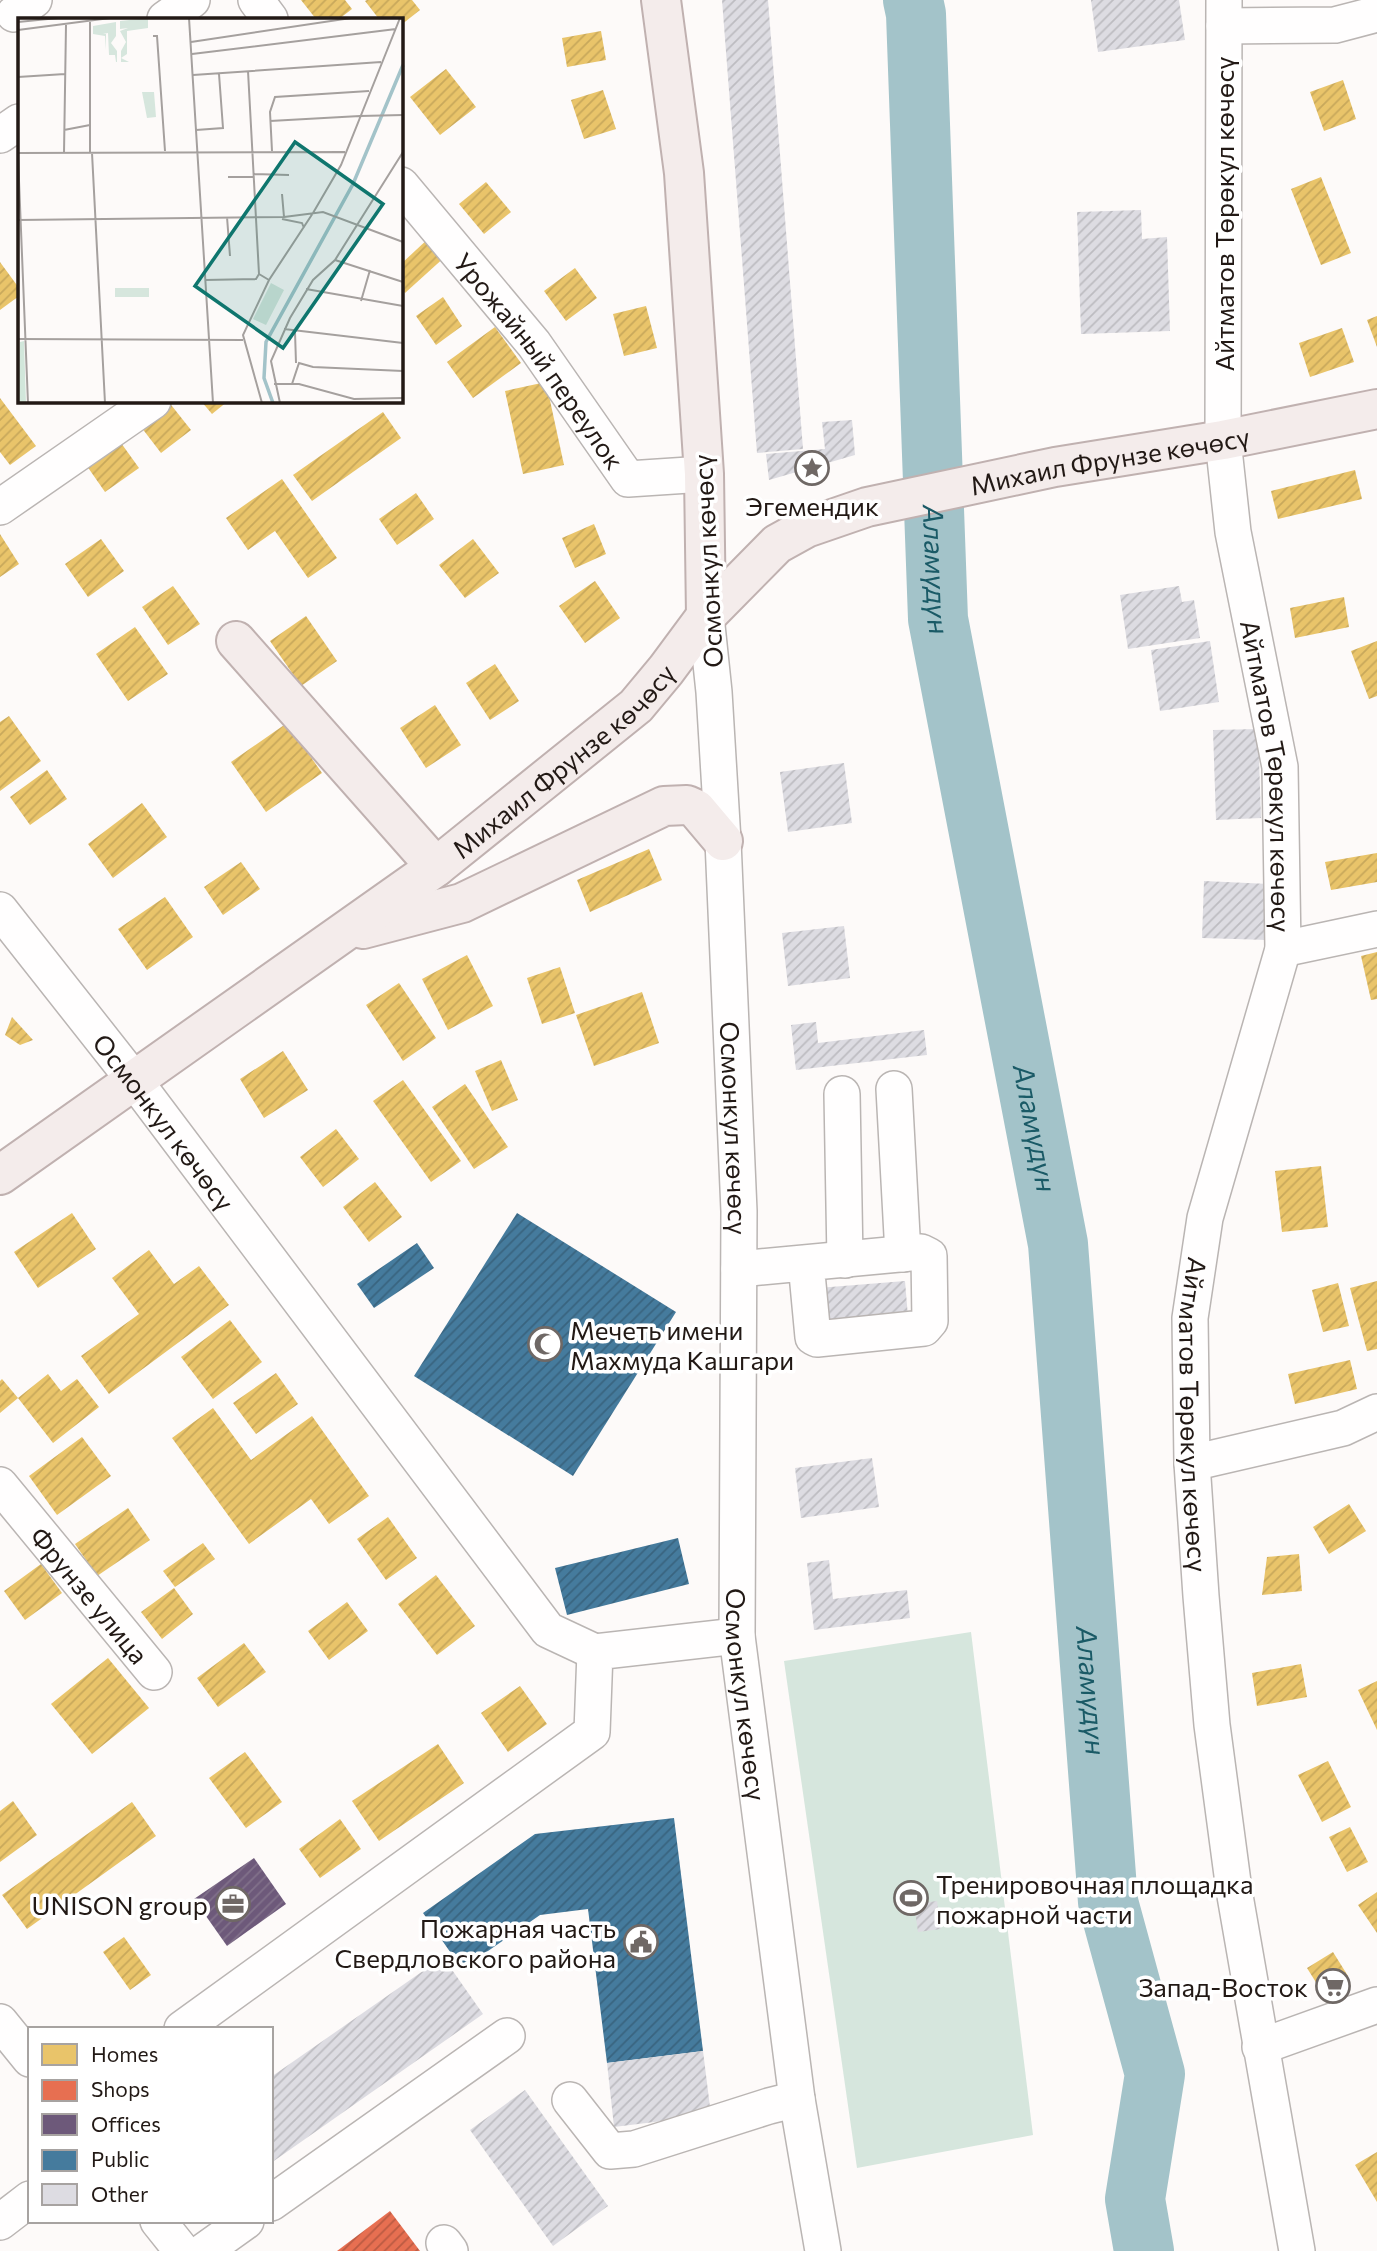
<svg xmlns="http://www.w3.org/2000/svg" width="1377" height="2251" viewBox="0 0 1377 2251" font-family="Commissioner,sans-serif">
  <defs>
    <pattern id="homes-hatch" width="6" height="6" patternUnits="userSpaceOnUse" patternTransform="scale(1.75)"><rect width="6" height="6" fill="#e9c46a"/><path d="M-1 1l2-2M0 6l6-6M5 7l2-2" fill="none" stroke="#c8a85b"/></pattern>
    <pattern id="shops-hatch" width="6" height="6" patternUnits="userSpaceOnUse" patternTransform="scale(1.75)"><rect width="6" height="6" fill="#e76f51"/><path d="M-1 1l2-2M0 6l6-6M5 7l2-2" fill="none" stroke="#bb5a42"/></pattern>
    <pattern id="offices-hatch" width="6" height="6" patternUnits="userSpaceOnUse" patternTransform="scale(1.75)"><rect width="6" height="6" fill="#6d597a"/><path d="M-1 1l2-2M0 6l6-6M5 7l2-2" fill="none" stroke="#81718a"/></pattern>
    <pattern id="public-hatch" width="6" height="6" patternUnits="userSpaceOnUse" patternTransform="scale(1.75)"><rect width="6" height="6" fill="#457b9d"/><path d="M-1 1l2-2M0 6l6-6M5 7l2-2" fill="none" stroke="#39647f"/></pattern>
    <pattern id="building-hatch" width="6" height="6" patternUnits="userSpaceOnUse" patternTransform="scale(1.75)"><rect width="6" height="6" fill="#dddce2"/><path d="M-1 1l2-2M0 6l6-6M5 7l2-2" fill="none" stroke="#bdbcc1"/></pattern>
  </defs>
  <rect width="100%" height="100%" fill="#fdfaf9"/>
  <path fill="#d6e6dd" d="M 971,1632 L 1033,2135 L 857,2168 L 784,1661 Z"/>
  <g fill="url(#homes-hatch)">
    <path d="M 301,0 L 345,0 L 352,9 L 339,19 L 316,19 Z"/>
    <path d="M 367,0 L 412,0 L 420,10 L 401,25 L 401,19 L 379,19 L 365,1 Z"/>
    <path d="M 601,31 L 606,60 L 567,67 L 562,38 Z"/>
    <path d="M 446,69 L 476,107 L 440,135 L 410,97 Z"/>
    <path d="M 1343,80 L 1356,119 L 1324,131 L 1310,92 Z"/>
    <path d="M 603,90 L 616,129 L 584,139 L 571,100 Z"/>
    <path d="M 1321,177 L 1351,253 L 1321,265 L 1291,189 Z"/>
    <path d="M 486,182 L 511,212 L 484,234 L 459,204 Z"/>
    <path d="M 430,237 L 447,255 L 405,293 L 401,288 L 401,264 Z"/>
    <path d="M 0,262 L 19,288 L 19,296 L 0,310 Z"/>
    <path d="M 575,268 L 597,298 L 566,321 L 544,291 Z"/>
    <path d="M 443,297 L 462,326 L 436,345 L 416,316 Z"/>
    <path d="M 646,306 L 657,348 L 624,356 L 613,314 Z"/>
    <path d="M 1377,316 L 1377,347 L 1367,320 Z"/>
    <path d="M 495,327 L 521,363 L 473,398 L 447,362 Z"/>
    <path d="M 1342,328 L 1354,362 L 1310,377 L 1299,343 Z"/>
    <path d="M 546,382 L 564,465 L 523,474 L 505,391 Z"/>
    <path d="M 0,398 L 36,446 L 10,465 L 0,452 Z"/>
    <path d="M 168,401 L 191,430 L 161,453 L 138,423 Z"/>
    <path d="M 201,401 L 228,401 L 212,414 Z"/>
    <path d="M 383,412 L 401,438 L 312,501 L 293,475 Z"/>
    <path d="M 116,436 L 139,468 L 105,492 L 82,459 Z"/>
    <path d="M 1355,470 L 1362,499 L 1278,519 L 1271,491 Z"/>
    <path d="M 282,479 L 337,558 L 308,578 L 275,531 L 248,550 L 226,518 Z"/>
    <path d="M 416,493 L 434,519 L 397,545 L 379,519 Z"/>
    <path d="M 594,524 L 606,554 L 575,568 L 562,538 Z"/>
    <path d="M 0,534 L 19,564 L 0,577 Z"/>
    <path d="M 101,539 L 124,571 L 88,597 L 65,564 Z"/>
    <path d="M 473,539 L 499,573 L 465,598 L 439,565 Z"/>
    <path d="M 595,581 L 620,618 L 585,643 L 559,606 Z"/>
    <path d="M 173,586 L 200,624 L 168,645 L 142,607 Z"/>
    <path d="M 1344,597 L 1349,627 L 1295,638 L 1290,608 Z"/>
    <path d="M 306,616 L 337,661 L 301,686 L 270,641 Z"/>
    <path d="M 135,627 L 168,674 L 128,701 L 96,654 Z"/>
    <path d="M 1377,641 L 1377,696 L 1369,699 L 1351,651 Z"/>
    <path d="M 495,664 L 519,701 L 490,720 L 466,683 Z"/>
    <path d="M 435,705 L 461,745 L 426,768 L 400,728 Z"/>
    <path d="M 9,716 L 41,761 L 0,791 L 0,722 Z"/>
    <path d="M 287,723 L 322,773 L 266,812 L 231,762 Z"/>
    <path d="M 47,770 L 67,799 L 30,825 L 10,797 Z"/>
    <path d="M 142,803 L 167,837 L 113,878 L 88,844 Z"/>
    <path d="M 649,849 L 662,880 L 590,912 L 577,880 Z"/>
    <path d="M 1377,853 L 1377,882 L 1331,890 L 1325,862 Z"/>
    <path d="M 241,862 L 260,889 L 223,915 L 204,887 Z"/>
    <path d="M 165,897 L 193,937 L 147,970 L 118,929 Z"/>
    <path d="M 1377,952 L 1377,999 L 1371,1000 L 1361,956 Z"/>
    <path d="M 467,955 L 493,1006 L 448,1030 L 422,979 Z"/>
    <path d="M 560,967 L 575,1013 L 542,1024 L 527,978 Z"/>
    <path d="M 399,983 L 436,1038 L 403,1061 L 366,1005 Z"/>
    <path d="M 642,992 L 659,1043 L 594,1066 L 576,1015 Z"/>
    <path d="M 12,1017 L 33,1040 L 20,1045 L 5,1035 Z"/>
    <path d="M 283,1051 L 308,1090 L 264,1118 L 240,1079 Z"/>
    <path d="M 501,1060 L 518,1100 L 492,1111 L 475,1071 Z"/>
    <path d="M 403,1080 L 461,1161 L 431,1182 L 373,1101 Z"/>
    <path d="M 465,1084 L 508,1147 L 474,1169 L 432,1107 Z"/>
    <path d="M 336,1129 L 359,1159 L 323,1187 L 300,1157 Z"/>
    <path d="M 1321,1166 L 1328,1227 L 1282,1232 L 1275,1171 Z"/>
    <path d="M 375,1182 L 402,1217 L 369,1242 L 343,1207 Z"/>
    <path d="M 72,1213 L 96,1249 L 38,1288 L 14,1252 Z"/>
    <path d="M 149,1250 L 174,1284 L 199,1266 L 229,1305 L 109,1394 L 81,1356 L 139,1314 L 112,1278 Z"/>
    <path d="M 1377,1281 L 1377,1349 L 1367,1351 L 1350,1288 Z"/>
    <path d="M 1338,1283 L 1349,1326 L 1323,1332 L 1312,1290 Z"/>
    <path d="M 230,1320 L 262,1362 L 213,1399 L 181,1357 Z"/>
    <path d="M 1350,1360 L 1357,1389 L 1295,1404 L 1288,1374 Z"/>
    <path d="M 276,1373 L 298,1404 L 256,1434 L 233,1403 Z"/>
    <path d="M 48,1374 L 61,1391 L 77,1379 L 99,1407 L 53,1443 L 18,1398 Z"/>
    <path d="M 2,1379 L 18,1398 L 0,1413 L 0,1381 Z"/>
    <path d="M 213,1408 L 251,1460 L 312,1416 L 369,1496 L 329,1524 L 311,1499 L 249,1544 L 172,1438 Z"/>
    <path d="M 82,1437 L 111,1476 L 57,1515 L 29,1476 Z"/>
    <path d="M 1349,1504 L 1366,1531 L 1329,1554 L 1313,1527 Z"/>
    <path d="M 128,1508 L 150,1540 L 97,1576 L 75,1544 Z"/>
    <path d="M 388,1517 L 417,1558 L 386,1580 L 357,1539 Z"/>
    <path d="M 203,1543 L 215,1559 L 175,1587 L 163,1571 Z"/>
    <path d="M 1299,1554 L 1302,1591 L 1262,1595 L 1267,1557 Z"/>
    <path d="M 41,1564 L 62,1593 L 25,1620 L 4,1591 Z"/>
    <path d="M 436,1575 L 475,1626 L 437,1655 L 398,1604 Z"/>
    <path d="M 174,1588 L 193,1614 L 162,1639 L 141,1612 Z"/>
    <path d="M 347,1602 L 368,1631 L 329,1660 L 308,1631 Z"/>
    <path d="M 244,1643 L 266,1672 L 218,1707 L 197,1678 Z"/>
    <path d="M 108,1658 L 149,1708 L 92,1754 L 51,1704 Z"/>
    <path d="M 1301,1664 L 1307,1697 L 1257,1706 L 1252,1673 Z"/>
    <path d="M 1377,1681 L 1377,1730 L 1358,1690 Z"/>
    <path d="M 520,1686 L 547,1724 L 508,1752 L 481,1713 Z"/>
    <path d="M 438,1744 L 464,1783 L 379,1841 L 352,1801 Z"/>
    <path d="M 245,1752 L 282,1802 L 246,1828 L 209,1778 Z"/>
    <path d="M 1328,1761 L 1351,1807 L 1322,1822 L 1298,1775 Z"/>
    <path d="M 13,1801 L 37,1835 L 0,1862 L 0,1811 Z"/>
    <path d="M 132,1802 L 156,1836 L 27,1929 L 2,1895 Z"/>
    <path d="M 340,1819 L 361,1849 L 320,1878 L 299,1849 Z"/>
    <path d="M 1350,1827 L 1368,1862 L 1347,1872 L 1329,1837 Z"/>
    <path d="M 1377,1892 L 1377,1933 L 1358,1905 Z"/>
    <path d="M 124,1937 L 151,1975 L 130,1990 L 103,1952 Z"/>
    <path d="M 1333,1952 L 1348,1976 L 1322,1992 L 1307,1968 Z"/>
    <path d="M 1377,2152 L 1377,2202 L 1355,2165 Z"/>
  </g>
  <path fill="url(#shops-hatch)" d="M 390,2211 L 420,2251 L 337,2251 Z"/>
  <path fill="url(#offices-hatch)" d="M 254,1858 L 286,1904 L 227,1946 L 194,1899 Z"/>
  <g fill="url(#public-hatch)">
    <path d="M 517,1213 L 676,1312 L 573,1476 L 414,1376 Z"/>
    <path d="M 417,1243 L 434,1268 L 374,1308 L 357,1284 Z"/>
    <path d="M 678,1538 L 689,1584 L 567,1615 L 555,1568 Z"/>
    <path d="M 674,1818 L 703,2051 L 607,2063 L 588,1909 L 540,1915 L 462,1969 L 423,1913 L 535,1834 Z"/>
  </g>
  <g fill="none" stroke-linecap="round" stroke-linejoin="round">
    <path stroke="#a3c3c9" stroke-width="60" id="s1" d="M 913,0 L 916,14 L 938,619 L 1058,1244 L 1108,1902 L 1155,2074 L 1135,2199 L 1144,2251"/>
  </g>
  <g fill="url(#building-hatch)">
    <path d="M 722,0 L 768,0 L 803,449 L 757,453 Z"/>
    <path d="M 1091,0 L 1179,0 L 1185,40 L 1098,52 Z"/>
    <path d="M 1141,210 L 1142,239 L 1167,237 L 1170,331 L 1081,334 L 1077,212 Z"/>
    <path d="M 852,420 L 855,455 L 769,480 L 766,454 L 825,449 L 822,422 Z"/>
    <path d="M 1179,586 L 1182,602 L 1194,600 L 1200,638 L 1128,649 L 1120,595 Z"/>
    <path d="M 1210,641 L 1219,702 L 1160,711 L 1151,650 Z"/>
    <path d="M 1258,729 L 1261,818 L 1216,820 L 1213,730 Z"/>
    <path d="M 844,763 L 852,823 L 788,832 L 780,772 Z"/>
    <path d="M 1204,881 L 1269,884 L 1267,940 L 1202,938 Z"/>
    <path d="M 844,926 L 850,978 L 788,986 L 782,933 Z"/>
    <path d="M 816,1022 L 818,1043 L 924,1030 L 927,1055 L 796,1070 L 791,1025 Z"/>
    <path d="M 905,1281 L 908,1317 L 821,1324 L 818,1288 Z"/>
    <path d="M 872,1458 L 879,1507 L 801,1518 L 795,1468 Z"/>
    <path d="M 829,1560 L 833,1599 L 907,1590 L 910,1618 L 814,1630 L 807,1563 Z"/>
    <path d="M 937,1901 L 941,1929 L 918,1932 L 914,1904 Z"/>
    <path d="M 443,1957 L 483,2014 L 271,2163 L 271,2077 Z"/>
    <path d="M 703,2051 L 711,2115 L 614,2127 L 607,2063 Z"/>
    <path d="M 525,2090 L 608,2206 L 553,2246 L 470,2130 Z"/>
  </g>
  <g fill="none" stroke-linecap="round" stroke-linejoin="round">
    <g stroke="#bab5b3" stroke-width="38">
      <g id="minor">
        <path d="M 256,0 L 270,19"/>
        <path id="s2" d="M 1224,0 L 1223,440 L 1233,532 L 1280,767 L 1283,949 L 1205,1218 L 1190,1318 L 1192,1463 L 1201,1596 L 1212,1725 L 1234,1890 L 1297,2251"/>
        <path d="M 14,14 L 34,0"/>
        <path d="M 165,19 L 192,0"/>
        <path d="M 1224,26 L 1335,25 L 1377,14"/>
        <path d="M 0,135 L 19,122"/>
        <path id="s3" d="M 401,185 L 534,344 L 628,479 L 704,474"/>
        <path d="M 0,507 L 153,401"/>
        <path id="s4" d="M 706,616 L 714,692 L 723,841 L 739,1211 L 737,1636 L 797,2099 L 823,2251"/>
        <path id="s5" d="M 0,910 L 134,1080 L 548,1630 L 595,1652"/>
        <path d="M 1283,949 L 1377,929"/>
        <path d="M 894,1089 L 903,1254"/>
        <path d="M 842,1094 L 845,1260"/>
        <path d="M 739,1269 L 921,1252 L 929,1256 L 930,1321 L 924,1328 L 817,1339 L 813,1337 L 806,1263"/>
        <path d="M 1192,1463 L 1343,1428 L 1377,1412"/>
        <path id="s6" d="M 0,1485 L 154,1672"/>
        <path d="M 0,2022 L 30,2059"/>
        <path d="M 182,2029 L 592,1732 L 595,1652 L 737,1636"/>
        <path d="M 1260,2047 L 1377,2005"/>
        <path d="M 570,2100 L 610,2151 L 634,2149 L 769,2106 L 797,2099"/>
        <path d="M 271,2203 L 507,2036"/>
        <path d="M 158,2221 L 182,2251"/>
        <path d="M 0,2222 L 30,2199"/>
        <path d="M 444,2243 L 450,2251"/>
        <path d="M 204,2251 L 246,2221"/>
      </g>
    </g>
    <g stroke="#c0b1b0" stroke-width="42">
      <g id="major">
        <path d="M 661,0 L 684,173 L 704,474 L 706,616"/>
        <path id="s7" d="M 436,867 L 636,706 L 666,670 L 706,616 L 777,544 L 806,528 L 867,507 L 1055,467 L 1223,440 L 1377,409"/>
        <path d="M 363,929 L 462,903 L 664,806 L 687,805 L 696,809 L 723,841"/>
        <path d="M 0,1175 L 436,867 L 236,641"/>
      </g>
    </g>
    <use href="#minor" stroke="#fffefe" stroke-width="35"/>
    <use href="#major" stroke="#f4eceb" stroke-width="38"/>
  </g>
  <defs>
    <g id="sight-ring" transform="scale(1.75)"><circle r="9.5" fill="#fff" stroke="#6f6865" stroke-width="1.5"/><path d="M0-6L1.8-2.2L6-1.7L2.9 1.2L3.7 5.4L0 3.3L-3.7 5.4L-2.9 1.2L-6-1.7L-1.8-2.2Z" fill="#6f6865"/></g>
    <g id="mosque-ring" transform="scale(1.75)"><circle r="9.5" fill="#fff" stroke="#6f6865" stroke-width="1.5"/><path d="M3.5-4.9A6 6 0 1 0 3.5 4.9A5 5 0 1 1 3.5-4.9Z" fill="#6f6865"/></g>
    <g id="stadium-ring" transform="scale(1.75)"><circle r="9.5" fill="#fff" stroke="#6f6865" stroke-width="1.5"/><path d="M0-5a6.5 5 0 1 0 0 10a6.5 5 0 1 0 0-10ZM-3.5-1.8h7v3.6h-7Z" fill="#6f6865"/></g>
    <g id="office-ring" transform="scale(1.75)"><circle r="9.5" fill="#fff" stroke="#6f6865" stroke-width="1.5"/><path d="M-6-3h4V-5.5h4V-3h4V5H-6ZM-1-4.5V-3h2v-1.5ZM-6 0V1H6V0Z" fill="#6f6865"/></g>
    <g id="civic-ring" transform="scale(1.75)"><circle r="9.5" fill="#fff" stroke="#6f6865" stroke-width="1.5"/><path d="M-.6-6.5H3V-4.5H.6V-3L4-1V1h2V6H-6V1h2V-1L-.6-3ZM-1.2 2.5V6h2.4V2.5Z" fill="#6f6865"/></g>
    <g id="supermarket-ring" transform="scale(1.75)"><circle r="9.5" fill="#fff" stroke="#6f6865" stroke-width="1.5"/><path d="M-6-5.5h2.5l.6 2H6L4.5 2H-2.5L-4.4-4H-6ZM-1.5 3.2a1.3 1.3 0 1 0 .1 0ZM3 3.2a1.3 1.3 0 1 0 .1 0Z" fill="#6f6865"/></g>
  </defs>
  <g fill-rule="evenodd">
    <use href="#sight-ring" x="812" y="468"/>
    <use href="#mosque-ring" x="545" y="1344"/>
    <use href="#stadium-ring" x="911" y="1898"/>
    <use href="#office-ring" x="233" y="1904"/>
    <use href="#civic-ring" x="641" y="1942"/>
    <use href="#supermarket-ring" x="1333" y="1986"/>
  </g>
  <g text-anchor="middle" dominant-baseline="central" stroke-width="7" stroke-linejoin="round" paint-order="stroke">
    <g font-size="26" fill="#221915" stroke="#fff">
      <text transform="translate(1223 214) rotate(-90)">Айтматов Төрөкул көчөсү</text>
      <text stroke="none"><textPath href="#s3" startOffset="224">Урожайный переулок</textPath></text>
      <text stroke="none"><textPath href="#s7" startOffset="817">Михаил Фрунзе көчөсү</textPath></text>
      <text transform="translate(707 561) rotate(-93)">Осмонкул көчөсү</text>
      <text stroke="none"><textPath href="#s7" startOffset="166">Михаил Фрунзе көчөсү</textPath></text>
      <text stroke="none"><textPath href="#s2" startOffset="780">Айтматов Төрөкул көчөсү</textPath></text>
      <text stroke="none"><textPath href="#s5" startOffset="268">Осмонкул көчөсү</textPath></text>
      <text stroke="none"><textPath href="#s4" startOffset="513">Осмонкул көчөсү</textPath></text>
      <text stroke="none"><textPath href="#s2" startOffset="1432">Айтматов Төрөкул көчөсү</textPath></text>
      <text stroke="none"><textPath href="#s6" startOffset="142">Фрунзе улица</textPath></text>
      <text stroke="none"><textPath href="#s4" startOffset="1080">Осмонкул көчөсү</textPath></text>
    </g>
    <g font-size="26" fill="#221915" stroke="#fff" text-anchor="end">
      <text x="812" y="505" text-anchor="middle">Эгемендик</text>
      <text x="570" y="1329" text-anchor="start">Мечеть имени<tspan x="570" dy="30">Махмуда Кашгари</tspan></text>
      <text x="936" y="1883" text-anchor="start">Тренировочная площадка<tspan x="936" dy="30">пожарной части</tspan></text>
      <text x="208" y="1904">UNISON group</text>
      <text x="616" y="1927">Пожарная часть<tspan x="616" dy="30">Свердловского района</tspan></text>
      <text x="1308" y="1986">Запад-Восток</text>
    </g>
    <g font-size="28" font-style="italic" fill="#1a5a66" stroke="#fff">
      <text stroke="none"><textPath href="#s1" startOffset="570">Аламүдүн</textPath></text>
      <text stroke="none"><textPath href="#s1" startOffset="1138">Аламүдүн</textPath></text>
      <text stroke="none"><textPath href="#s1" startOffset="1704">Аламүдүн</textPath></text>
    </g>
  </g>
  <g transform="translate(18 18)">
    <rect width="385" height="385" fill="#fdfaf9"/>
    <path d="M 130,0 L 130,10 L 109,13 L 109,36 L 103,40 L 111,44 L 103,44 L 103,33 L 108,24 L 102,13 L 110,10 L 102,11 L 102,3 ZM 98,4 L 98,18 L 93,25 L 99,33 L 99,44 L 98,44 L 97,37 L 91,37 L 90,15 L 85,16 L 88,16 L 88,32 L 87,18 L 75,16 L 75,8 ZM 124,74 L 136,74 L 138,99 L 129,100 Z" fill="#d6e6dd"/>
    <path d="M 6,323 L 8,385 L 0,385 L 2,324 Z" fill="#d2e7db"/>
    <path d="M 253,265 L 266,272 L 248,307 L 235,301 ZM 97,270 L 131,270 L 131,279 L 97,279 Z" fill="#d6e6dd"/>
    <path fill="none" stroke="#a3c3c9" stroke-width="3.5" d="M 255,385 L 246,360 L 248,324 L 335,166 L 385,47"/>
    <path fill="none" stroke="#a5a09e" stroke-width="2" d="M 171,0 L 195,385M 0,4 L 40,0M 0,12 L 92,0M 135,18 L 139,18 L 147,133M 173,24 L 333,0M 174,36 L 378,11M 230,53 L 241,256M 175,57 L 363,44M 0,59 L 47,56M 342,98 L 385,97M 252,103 L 342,98M 46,112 L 72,107M 178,112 L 205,110 L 201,56M 254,133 L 252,94 L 257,79 L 351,73M 72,134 L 72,4M 0,135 L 327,134M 46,135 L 48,7M 74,135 L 87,385M 0,138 L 10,385M 235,156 L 271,157M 210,159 L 235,159M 295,195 L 323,147 L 382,0M 209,199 L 212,238M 266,199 L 305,194 L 385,224M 264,201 L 284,205 L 286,210M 0,202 L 266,199 L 264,176M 317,242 L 385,264M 187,262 L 238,261 L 241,256 L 251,262M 288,271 L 385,288M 343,283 L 352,252M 266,311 L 385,325M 277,314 L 278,345M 0,321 L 225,322M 256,366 L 281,366 L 336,381 L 385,380M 274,366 L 281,345 L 295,349 L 385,353M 244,385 L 225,317 L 251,262 L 295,195M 262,385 L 253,343 L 272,300 L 295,262 L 317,242 L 385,134"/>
    <path fill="#0f766e" fill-opacity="0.15" stroke="#0f766e" stroke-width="3.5" d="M 277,124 L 365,186 L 265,330 L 177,268 Z"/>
    <rect width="385" height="385" fill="none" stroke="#221915" stroke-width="3.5"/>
  </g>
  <rect x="28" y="2027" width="245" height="196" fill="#ffffff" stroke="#a7a3a1" stroke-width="2"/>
  <rect x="42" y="2044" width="35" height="21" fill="#e9c46a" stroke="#a7a3a1" stroke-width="2"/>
  <text x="91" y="2062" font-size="21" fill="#221915">Homes</text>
  <rect x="42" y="2080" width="35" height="21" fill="#e76f51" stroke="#a7a3a1" stroke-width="2"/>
  <text x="91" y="2097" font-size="21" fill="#221915">Shops</text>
  <rect x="42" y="2114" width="35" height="21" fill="#6d597a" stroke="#a7a3a1" stroke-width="2"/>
  <text x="91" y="2132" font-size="21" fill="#221915">Offices</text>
  <rect x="42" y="2150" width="35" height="21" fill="#457b9d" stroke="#a7a3a1" stroke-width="2"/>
  <text x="91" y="2167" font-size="21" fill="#221915">Public</text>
  <rect x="42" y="2184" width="35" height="21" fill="#dddce2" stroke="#a7a3a1" stroke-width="2"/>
  <text x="91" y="2202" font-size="21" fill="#221915">Other</text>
</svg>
